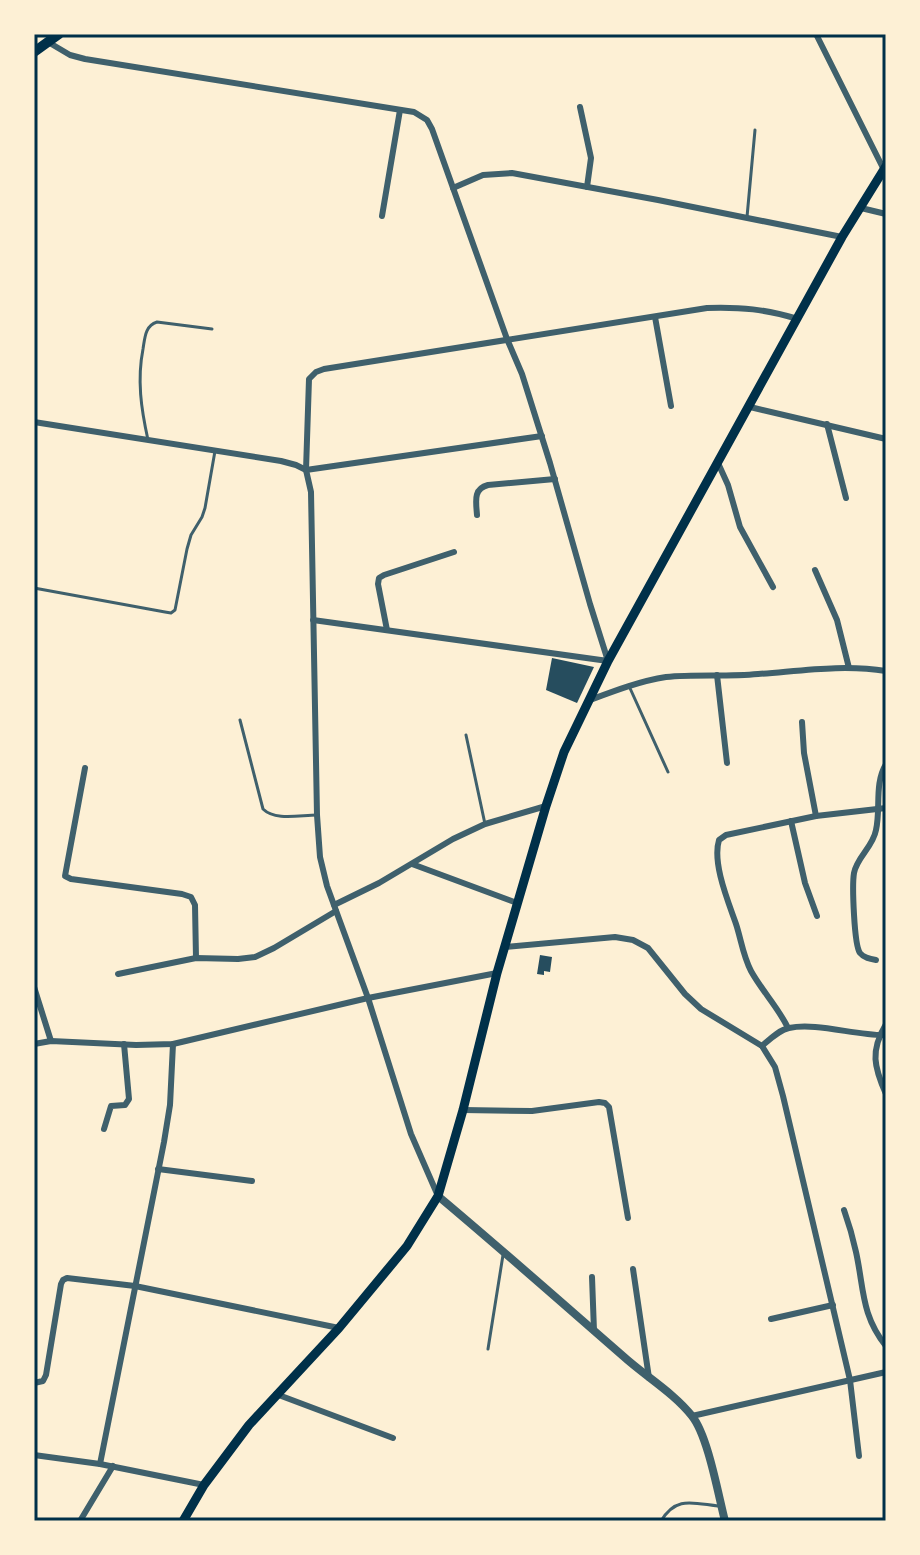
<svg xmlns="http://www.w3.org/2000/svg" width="920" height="1555" viewBox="0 0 920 1555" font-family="'Zilla Slab',serif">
  <rect width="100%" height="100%" fill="#fdf0d5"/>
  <g fill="#264d5e">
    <path d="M 552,658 L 594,667 L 577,703 L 546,690 Z"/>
    <path d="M 540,955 L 552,957 L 550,972 L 544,971 L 544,975 L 537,974 Z"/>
  </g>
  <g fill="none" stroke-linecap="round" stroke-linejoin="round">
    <g stroke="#3f606c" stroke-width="3">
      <path d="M 747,217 L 755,130"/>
      <path d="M 148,440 C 141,408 137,380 143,349 C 145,337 145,326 157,322 L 212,329"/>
      <path d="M 34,588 L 165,612 L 171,613 L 175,610 L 187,549 L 191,535 L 202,517 L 205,508 L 215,451"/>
      <path d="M 629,686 L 668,772"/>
      <path d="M 240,720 L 263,809 C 275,821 300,815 317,815"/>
      <path d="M 466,735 L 485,824"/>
      <path d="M 488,1349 L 503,1255"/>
      <path d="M 661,1521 C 676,1496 692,1503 718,1506"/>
    </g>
    <g stroke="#3f606c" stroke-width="6">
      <path d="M 816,34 L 884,170"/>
      <path d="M 48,42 L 70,55 L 85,59 L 414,112 L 427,120 L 432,129 L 507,339 L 522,374 L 550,463 L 590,604 L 608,661 L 313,620"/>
      <path d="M 580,107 L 591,158 L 587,187"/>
      <path d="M 453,188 L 483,175 L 512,173 L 658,200 L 842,237"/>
      <path d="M 861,208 L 886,214"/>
      <path d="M 382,216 L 400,110"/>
      <path d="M 655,317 L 671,406"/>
      <path d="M 750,407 L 886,439"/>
      <path d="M 34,422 L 281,461 L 296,465 L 306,470 L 542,436"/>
      <path d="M 827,424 L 846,498"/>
      <path d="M 718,463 L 728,485 L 740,527 L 773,587"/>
      <path d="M 477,515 C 476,501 473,489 488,485 L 555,479"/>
      <path d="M 815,570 L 837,620 L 849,668"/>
      <path d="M 387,630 L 378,584 L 379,578 L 384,575 L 454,552"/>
      <path d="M 717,675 L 727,763"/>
      <path d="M 590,700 C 614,691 640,681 666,677 C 696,674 727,677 758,674 C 800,671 843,664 886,671"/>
      <path d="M 802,722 L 804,753 L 816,816"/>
      <path d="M 85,768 L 65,876 L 71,879 L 182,894 L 191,897 L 195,905 L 196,958"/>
      <path d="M 791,821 L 805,883 L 817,916"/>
      <path d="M 412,864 L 517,903"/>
      <path d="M 334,905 L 379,883 L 453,839 L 485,824 L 546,806"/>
      <path d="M 505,947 L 615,937 L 633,940 L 648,948 L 685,994 L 701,1009 L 762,1046 L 775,1067 L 783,1096 L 850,1380 L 859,1456"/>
      <path d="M 876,960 C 870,959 864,958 860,953 C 854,945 852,885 854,873 C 857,857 873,847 876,830 C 881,808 874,784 886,764"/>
      <path d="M 118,974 L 196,958 L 238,959 L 255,957 L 274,948 L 336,911"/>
      <path d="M 34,987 L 51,1041"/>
      <path d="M 886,1024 C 870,1051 874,1067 886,1094"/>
      <path d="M 788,1028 C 778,1007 762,991 751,971 C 743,956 741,939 736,924 C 728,901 712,863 719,840 L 726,835 L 816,816 L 886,808"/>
      <path d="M 34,1044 L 51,1041 L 136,1045 L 173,1044 L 368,998 L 497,973"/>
      <path d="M 762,1046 C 770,1039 779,1030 789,1028 C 816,1022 857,1036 886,1035"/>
      <path d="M 463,1110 L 532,1111 L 599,1102 L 605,1103 L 609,1107 L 628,1218"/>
      <path d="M 104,1129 L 111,1106 L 125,1105 L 129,1099 L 124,1044"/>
      <path d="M 158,1169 L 252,1181"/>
      <path d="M 438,1196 L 411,1134 L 368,998 L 327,886 L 320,857 L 317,815 L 311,492 L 306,470 L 309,379 L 316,372 L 324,369 L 707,308 C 742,307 764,309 798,319"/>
      <path d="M 844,1210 C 849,1224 853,1238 856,1252 C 864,1288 861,1315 886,1346"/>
      <path d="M 633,1269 L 649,1378"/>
      <path d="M 592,1277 L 594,1331"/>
      <path d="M 771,1319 L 833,1305"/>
      <path d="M 34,1383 L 43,1381 L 46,1375 L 61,1284 L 63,1280 L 67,1278 L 135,1286 L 339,1328"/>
      <path d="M 276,1394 L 393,1438"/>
      <path d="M 692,1416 L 886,1372"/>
      <path d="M 34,1455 L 100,1464 L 204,1485"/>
      <path d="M 100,1464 L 164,1142 L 170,1105 L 173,1044"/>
      <path d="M 80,1521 L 113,1466"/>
    </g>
    <path stroke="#3f606c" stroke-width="8" d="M 438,1196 C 500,1248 561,1302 623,1356 C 645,1376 674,1393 692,1416 C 708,1436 718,1494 725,1521"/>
    <path stroke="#003049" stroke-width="9" d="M 183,1521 L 204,1485 L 249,1425 L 339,1328 L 407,1246 L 438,1196 L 463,1110 L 497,973 L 546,806 L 564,752 L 608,661 L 842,237 L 886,166"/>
    <path stroke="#003049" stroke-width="10" d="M 34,52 L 59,34"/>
  </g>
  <rect width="920" height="1555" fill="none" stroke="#fdf0d5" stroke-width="72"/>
  <rect x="36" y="36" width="848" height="1483" fill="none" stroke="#003049" stroke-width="3"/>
</svg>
